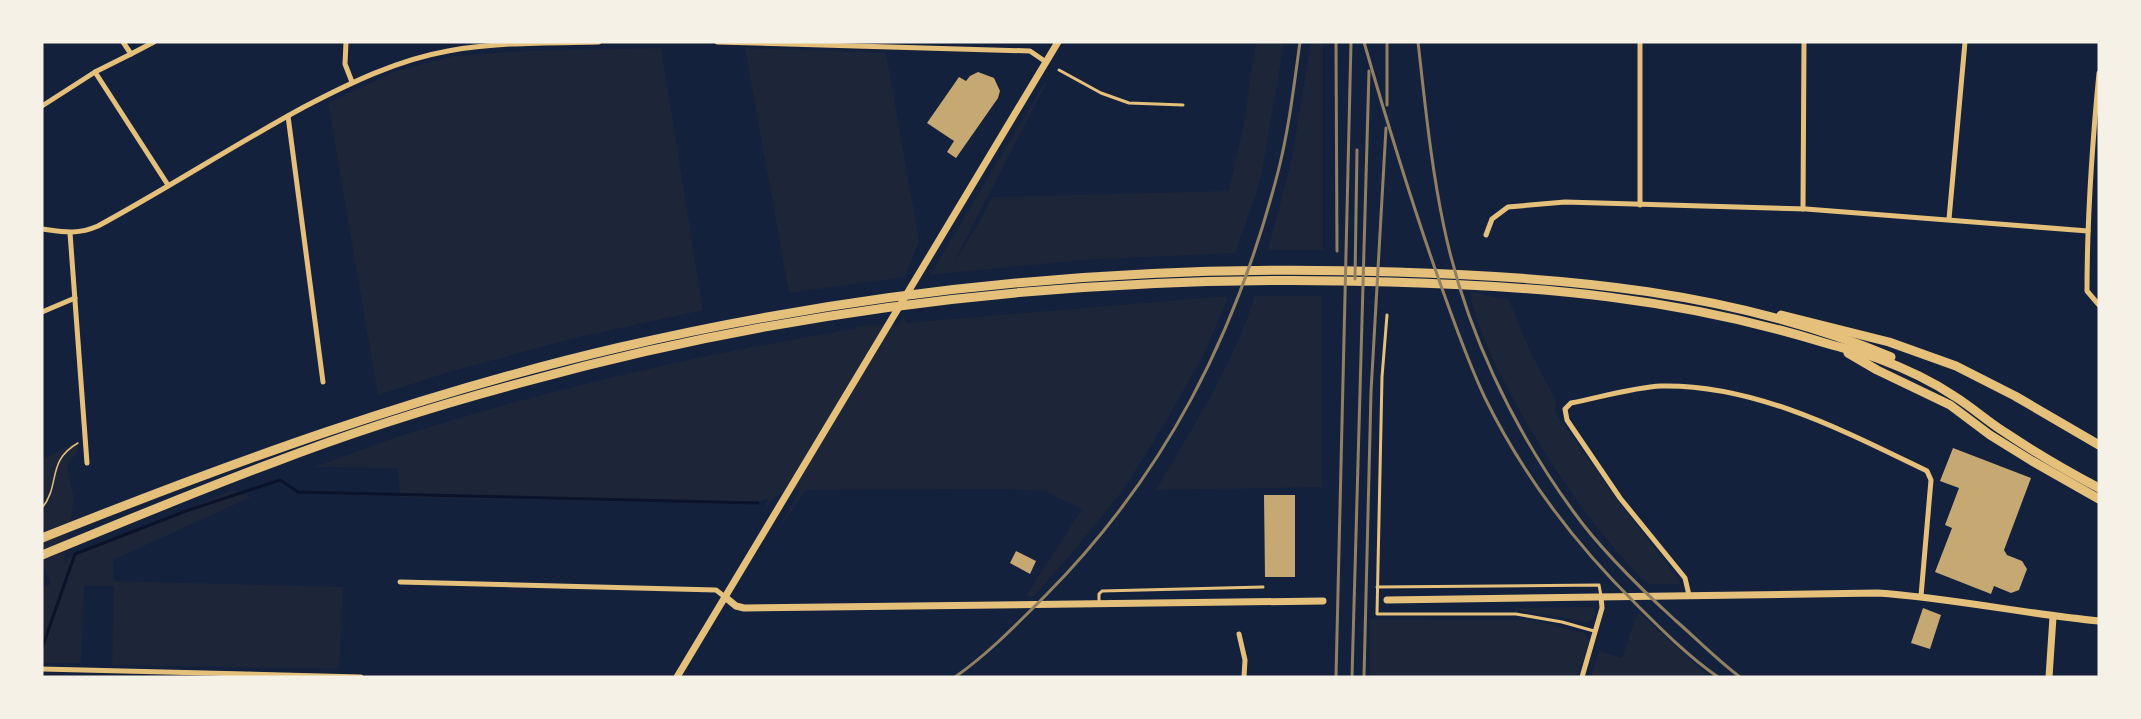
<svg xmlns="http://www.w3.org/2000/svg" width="2141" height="719" viewBox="0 0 2141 719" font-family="'Titillium Web',sans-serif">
  <rect width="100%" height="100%" fill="#14213d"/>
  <g fill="#1d2539">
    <path d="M 1256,42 L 1284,42 L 1263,166 L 1256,194 L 1235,253 L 1081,260 L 930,275 L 1045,82 L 1047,82 L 953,264 L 980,221 L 992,197 L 1229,191 L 1244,123 Z"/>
    <path d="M 1311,42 L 1323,42 L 1323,250 L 1268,250 L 1292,159 Z"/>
    <path d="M 661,48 L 703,310 L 574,338 L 449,372 L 378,395 L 328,103 L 396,71 L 453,56 L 526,51 Z"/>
    <path d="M 745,48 L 886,53 L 919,241 L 905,277 L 789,293 Z"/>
    <path d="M 1470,292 L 1509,300 L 1529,349 L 1556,401 L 1555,412 L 1616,498 L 1680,581 L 1679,584 L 1650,584 L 1640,577 C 1589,523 1548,463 1513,398 C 1495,365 1477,329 1470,292 Z"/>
    <path d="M 1255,296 L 1322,296 L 1322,487 L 1156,490 C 1193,427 1233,365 1255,296 Z"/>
    <path d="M 1216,297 L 1228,297 L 1206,350 L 1169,416 L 1124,489 L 1071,554 L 1034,596 L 1026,596 L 1082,509 L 1045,491 L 1001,489 L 806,490 L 781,527 L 779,527 L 800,490 C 774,490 771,500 759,520 L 769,498 L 760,501 L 649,502 L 400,497 L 398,468 L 314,467 C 347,456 380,442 413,432 C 558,387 706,353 856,329 L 857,326 L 899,324 L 904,316 L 906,323 Z"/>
    <path d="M 78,441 L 78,451 L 67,465 L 74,499 L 64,560 L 233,490 L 251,497 L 113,560 L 114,581 L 343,587 L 339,669 L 112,665 L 114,586 L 84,586 L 81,663 L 42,663 L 42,588 L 51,584 L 45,568 L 42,569 L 42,460 Z"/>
    <path d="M 1595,607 L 1595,617 L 1587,623 L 1563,617 L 1515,610 L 1515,608 Z"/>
    <path d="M 1638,612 L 1704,672 L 1711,677 L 1591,677 L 1599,651 L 1622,658 Z"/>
    <path d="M 1370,619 L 1532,620 L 1584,633 L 1590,642 L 1577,677 L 1370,677 Z"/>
    <path d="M 42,674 L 300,677 L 42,677 Z"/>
  </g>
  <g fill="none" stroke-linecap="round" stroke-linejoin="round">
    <path stroke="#0b132b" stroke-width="3" d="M 42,648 L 75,554 L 186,511 L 280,480 L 298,492 L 758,503"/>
  </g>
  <g fill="#c6a872">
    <path d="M 978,72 L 994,78 L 1000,91 L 998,98 L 956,158 L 947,152 L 954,141 L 927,123 L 959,77 L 966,81 L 970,76 Z"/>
    <path d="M 1953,448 L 2031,478 L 2004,550 L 2007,555 L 2022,561 L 2027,569 L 2019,590 L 2011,593 L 1994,586 L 1991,594 L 1935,572 L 1952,528 L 1945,525 L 1959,488 L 1940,481 Z"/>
    <path d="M 1264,495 L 1295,495 L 1295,577 L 1265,577 Z"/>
    <path d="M 1016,551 L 1036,561 L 1030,574 L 1010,563 Z"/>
    <path d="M 1923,608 L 1941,615 L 1930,649 L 1911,643 Z"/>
  </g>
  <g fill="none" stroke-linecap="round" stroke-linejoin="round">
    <path stroke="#e5c07b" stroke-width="1.5" d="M 42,508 C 61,485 46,461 78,443"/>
    <g stroke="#e5c07b" stroke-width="3">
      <path d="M 1059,70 L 1101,93 L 1129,103 L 1183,105"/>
      <path d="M 1387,315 L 1382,377 L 1377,614 L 1516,614 L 1562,622 L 1594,631"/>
      <path d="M 1377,587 L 1599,585 L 1601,596"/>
      <path d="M 1099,602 L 1099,594 L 1102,591 L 1263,587"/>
    </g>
    <g stroke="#e5c07b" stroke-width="5">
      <path d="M 123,42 L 131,54 L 95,72 L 168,185"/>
      <path d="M 346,42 L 345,64 L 352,82"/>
      <path d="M 717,42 L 1030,51 L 1046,62"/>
      <path d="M 1640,42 L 1640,205"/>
      <path d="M 131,54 L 154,42"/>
      <path d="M 2099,73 C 2092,146 2087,218 2087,291 L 2099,305"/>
      <path d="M 42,106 L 95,72"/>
      <path d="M 288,116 L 323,382"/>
      <path d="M 1803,209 L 1804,42"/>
      <path d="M 1949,219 L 1965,42"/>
      <path d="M 42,229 C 64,232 77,235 98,226 C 168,188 234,145 304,107 C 350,83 397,60 448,51 C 497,42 549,43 599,42"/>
      <path d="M 70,233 L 87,463"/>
      <path d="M 1486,235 L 1492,219 L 1508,207 L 1565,202 L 1806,209 L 2088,231"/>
      <path d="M 42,312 L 75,298"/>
      <path d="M 400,582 L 716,590 L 725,597"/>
      <path d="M 1689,595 L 1685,578 L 1620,498 L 1567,420 L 1565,409 L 1571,403 C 1597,398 1635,387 1661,386 C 1755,384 1844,431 1927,471 L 1931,480 L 1921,596"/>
      <path d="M 1239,634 L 1245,660 L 1244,677"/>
      <path d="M 42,669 L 361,677"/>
      <path d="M 1582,677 L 1602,608 L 1601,596"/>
    </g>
    <g stroke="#e5c07b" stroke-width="7">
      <path d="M 725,597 L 736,606 L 744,608 L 1323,601"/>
      <path d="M 1387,600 L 1878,593 C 1952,598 2025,614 2099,621"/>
      <path d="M 677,677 L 1058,42"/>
      <path d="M 2049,677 L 2053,617"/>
    </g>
    <g stroke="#e5c07b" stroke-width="9">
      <path d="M 1781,315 L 1889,342 L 1956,366 L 2015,396 L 2099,445"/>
      <path d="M 1848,353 L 1877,370 L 1950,405 L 1990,435 L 2032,461 L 2099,499"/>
      <path d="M 42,538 C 230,463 422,393 621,347 C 875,288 1135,263 1396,272 C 1564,277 1734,291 1891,357"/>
      <path d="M 42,555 C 118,524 194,492 272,463 C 355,431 441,404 528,381 C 808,304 1100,273 1390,282 C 1541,286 1680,298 1825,343 C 1842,348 1860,352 1877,358 C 1904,368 1930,380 1954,396 C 1972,407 1988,422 2006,433 C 2036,453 2067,471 2099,488"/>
    </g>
    <g stroke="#918062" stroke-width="3">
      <path d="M 1336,42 L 1337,251"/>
      <path d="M 1364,42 C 1387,122 1411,201 1439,280 C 1453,319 1467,360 1485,398 C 1523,475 1576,545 1637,605 C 1662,630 1689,657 1718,677"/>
      <path d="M 1387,42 L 1387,105"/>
      <path d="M 1418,42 C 1425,103 1431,166 1444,227 C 1465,328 1512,427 1573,511 C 1600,549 1640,588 1675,620 C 1697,639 1717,660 1740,677"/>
      <path d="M 1355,279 L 1357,150"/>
      <path d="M 955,677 C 988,654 1017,624 1046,595 C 1165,475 1236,335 1278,172 C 1289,129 1294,85 1300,42"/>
      <path d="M 1336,677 L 1351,42"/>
      <path d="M 1352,677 L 1369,71"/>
      <path d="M 1364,677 L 1371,392 L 1386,128"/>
    </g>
  </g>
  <rect width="2141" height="719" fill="none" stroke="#f6f1e7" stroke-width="87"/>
</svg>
